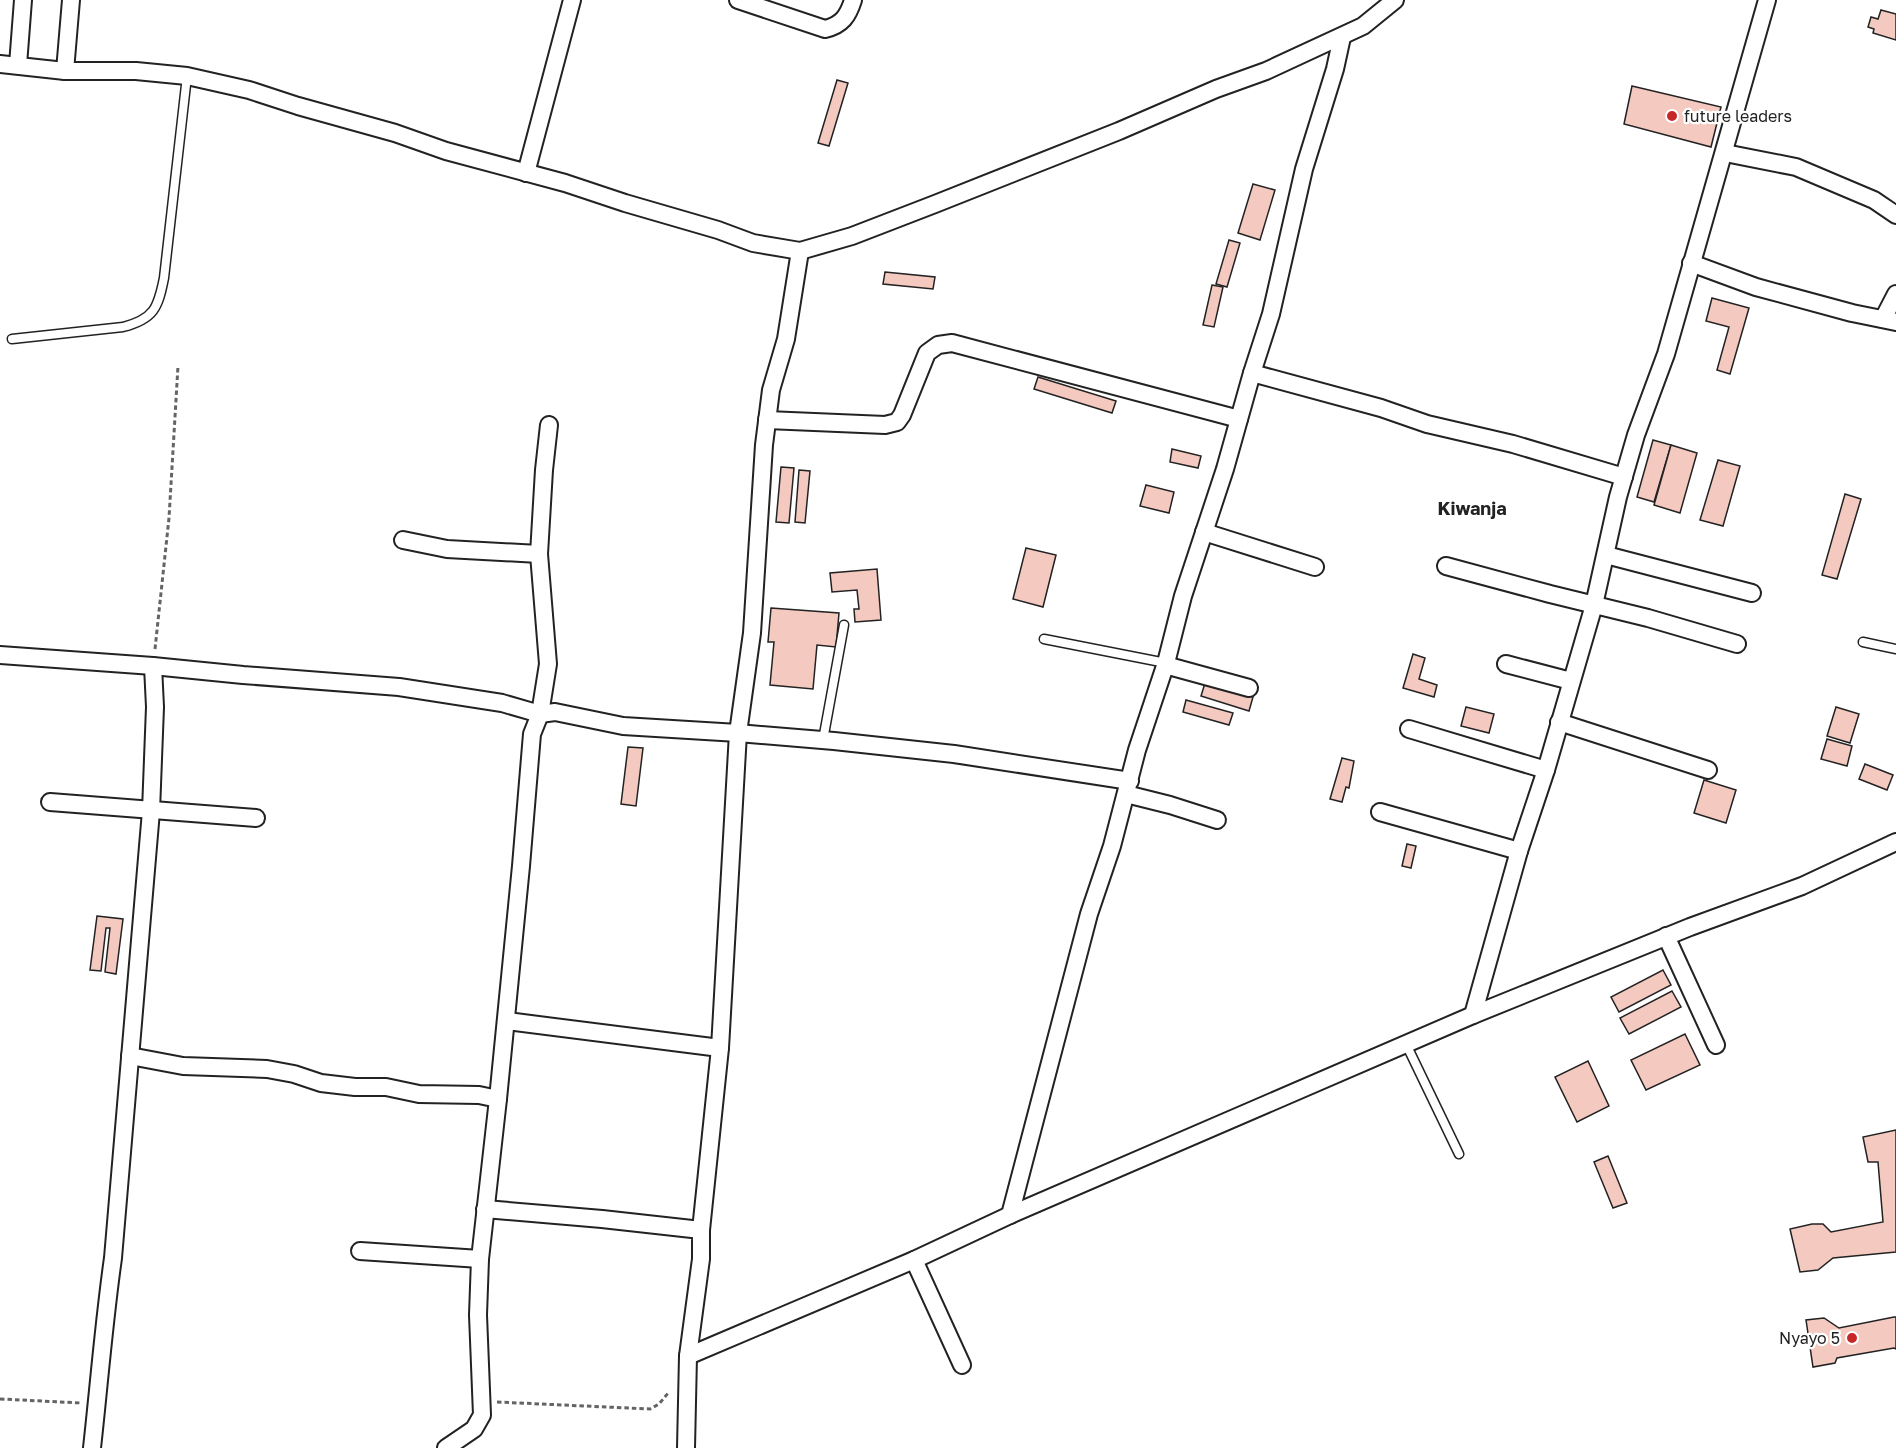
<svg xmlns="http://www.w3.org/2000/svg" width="1896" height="1448" viewBox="0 0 1896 1448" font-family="'Golos Text',sans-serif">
  <rect width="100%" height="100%" fill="#fff"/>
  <g fill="#f3c9c0" stroke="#222" stroke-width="1.5">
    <path d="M 1881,10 L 1896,14 L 1896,40 L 1873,33 L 1874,29 L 1868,27 L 1871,17 L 1878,19 Z"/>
    <path d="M 837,80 L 848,83 L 829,146 L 818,143 Z"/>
    <path d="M 1632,86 L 1721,107 L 1711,147 L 1624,124 Z"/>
    <path d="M 1253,184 L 1275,190 L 1260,240 L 1238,233 Z"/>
    <path d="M 1229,240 L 1240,243 L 1227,287 L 1216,284 Z"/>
    <path d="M 885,272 L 935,277 L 933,289 L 883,284 Z"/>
    <path d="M 1212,285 L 1223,287 L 1214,327 L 1203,325 Z"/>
    <path d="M 1712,298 L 1749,308 L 1730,374 L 1717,370 L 1729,327 L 1706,321 Z"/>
    <path d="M 1038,377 L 1116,401 L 1112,413 L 1034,389 Z"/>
    <path d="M 1653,440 L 1671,445 L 1654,502 L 1637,497 Z"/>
    <path d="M 1671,445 L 1697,453 L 1680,513 L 1654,505 Z"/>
    <path d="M 1172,449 L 1201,456 L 1198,468 L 1170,462 Z"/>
    <path d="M 1718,460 L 1740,466 L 1723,526 L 1700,520 Z"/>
    <path d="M 781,467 L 794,468 L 789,523 L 776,522 Z"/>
    <path d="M 799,470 L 810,471 L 805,523 L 795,522 Z"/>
    <path d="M 1146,485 L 1174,492 L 1169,513 L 1140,506 Z"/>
    <path d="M 1845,494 L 1861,499 L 1837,579 L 1822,575 Z"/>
    <path d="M 1026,548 L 1056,555 L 1043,607 L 1013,599 Z"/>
    <path d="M 877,569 L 881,620 L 855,622 L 854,609 L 859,609 L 857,590 L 832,592 L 830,573 Z"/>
    <path d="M 771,608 L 839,613 L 836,647 L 817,645 L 813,689 L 770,685 L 774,642 L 768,642 Z"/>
    <path d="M 1413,654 L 1425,658 L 1419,679 L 1437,685 L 1434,697 L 1403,688 Z"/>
    <path d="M 1205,683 L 1253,697 L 1249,711 L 1201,696 Z"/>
    <path d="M 1186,700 L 1233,713 L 1229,725 L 1183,712 Z"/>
    <path d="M 1466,707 L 1494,714 L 1489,733 L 1461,726 Z"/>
    <path d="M 1836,707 L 1859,714 L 1850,743 L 1827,736 Z"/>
    <path d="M 1827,739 L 1852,746 L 1847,766 L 1821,759 Z"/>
    <path d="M 628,747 L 643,748 L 636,806 L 621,804 Z"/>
    <path d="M 1342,758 L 1354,761 L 1349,788 L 1346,787 L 1342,802 L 1330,799 Z"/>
    <path d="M 1865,764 L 1893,775 L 1887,790 L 1859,779 Z"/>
    <path d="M 1704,780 L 1736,790 L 1726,823 L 1694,813 Z"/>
    <path d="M 1407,844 L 1416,846 L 1411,868 L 1402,866 Z"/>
    <path d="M 97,916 L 123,919 L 116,974 L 105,972 L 110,928 L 106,928 L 101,971 L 90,970 Z"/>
    <path d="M 1663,970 L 1671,985 L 1619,1012 L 1611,997 Z"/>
    <path d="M 1672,991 L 1681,1007 L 1629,1034 L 1620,1018 Z"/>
    <path d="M 1685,1034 L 1700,1065 L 1646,1090 L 1631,1060 Z"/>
    <path d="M 1588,1061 L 1609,1106 L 1577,1122 L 1555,1077 Z"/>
    <path d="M 1896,1130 L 1896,1252 L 1833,1258 L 1818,1270 L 1800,1272 L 1790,1229 L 1812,1224 L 1823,1224 L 1831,1232 L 1883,1222 L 1878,1162 L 1868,1162 L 1863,1137 Z"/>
    <path d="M 1608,1156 L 1627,1203 L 1613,1208 L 1594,1162 Z"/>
    <path d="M 1894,1317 L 1896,1317 L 1896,1349 L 1894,1348 L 1837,1358 L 1835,1363 L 1813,1367 L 1806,1320 L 1824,1318 L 1839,1328 Z"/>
  </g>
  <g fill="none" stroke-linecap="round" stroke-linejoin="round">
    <g stroke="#222" stroke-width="11">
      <g id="lane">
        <path d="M 12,339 L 123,327 C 154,319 158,308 164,278 L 187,76"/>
        <path d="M 1044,639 L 1166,663"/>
        <path d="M 1863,642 L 1896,649"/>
        <path d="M 823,740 L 844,625"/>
        <path d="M 1406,1044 L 1459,1154"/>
      </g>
    </g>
    <g stroke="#222" stroke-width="20">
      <g id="street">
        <path d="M 738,0 L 825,29 C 842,25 848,16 853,0"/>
        <path d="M 0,64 L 65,71 L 136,71 L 187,76 L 249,90 L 298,106 L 395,133 L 446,151 L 565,183 L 625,203 L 718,230 L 753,243 L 800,251 L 852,236 L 935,204 L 1119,131 L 1216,89 L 1266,71 L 1363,26 L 1395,0"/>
        <path d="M 18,65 L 23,0"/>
        <path d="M 65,71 L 71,0"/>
        <path d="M 1725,153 L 1796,167 L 1874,200 L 1896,215"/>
        <path d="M 526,173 L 572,0"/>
        <path d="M 1691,263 L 1756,287 L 1852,313 L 1896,322"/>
        <path d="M 1883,319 L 1896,294"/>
        <path d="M 1252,373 L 1381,408 L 1427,424 L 1513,444 L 1624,477"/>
        <path d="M 767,420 L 885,425 L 897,422 L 902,415 L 927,353 L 938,345 L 952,343 L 1239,419"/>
        <path d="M 1204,532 L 1315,567"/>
        <path d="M 403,540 L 447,549 L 539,554"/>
        <path d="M 1606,555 L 1752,593"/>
        <path d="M 1446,566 L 1550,594 L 1648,618 L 1737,644"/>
        <path d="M 0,655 L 153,666 L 243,675 L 399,687 L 502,703 L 540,714 L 555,712 L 623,726 L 738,733 L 834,741 L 954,754 L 1130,781"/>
        <path d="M 1506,664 L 1571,681"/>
        <path d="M 1165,665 L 1249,688"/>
        <path d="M 1559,722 L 1708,770"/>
        <path d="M 1409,729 L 1546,770"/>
        <path d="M 1126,794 L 1170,805 L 1217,820"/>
        <path d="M 50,802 L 256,818"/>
        <path d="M 1380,812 L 1519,851"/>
        <path d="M 1666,936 L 1716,1045"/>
        <path d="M 1473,1015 L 1519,851 L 1546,770 L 1594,605 L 1618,497 L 1636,435 L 1666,354 L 1767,0"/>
        <path d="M 507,1021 L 720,1048"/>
        <path d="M 130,1056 L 183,1066 L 267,1069 L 294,1074 L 321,1083 L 355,1087 L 386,1087 L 419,1094 L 479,1095 L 498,1099 L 521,866 L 532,734 L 540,714 L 548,664 L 539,554 L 544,470 L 549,425"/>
        <path d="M 485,1209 L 602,1219 L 701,1230 L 701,1259 L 688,1356 L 686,1448"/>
        <path d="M 1010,1215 L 1089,914 L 1112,846 L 1137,750 L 1166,663 L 1183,596 L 1225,469 L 1252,373 L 1271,314 L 1304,169 L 1335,69 L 1342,37"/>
        <path d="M 701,1230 L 720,1048 L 738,733 L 752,633 L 764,445 L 771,390 L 786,339 L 800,251"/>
        <path d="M 360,1251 L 480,1259"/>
        <path d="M 914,1260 L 962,1365"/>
        <path d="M 688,1356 L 914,1260 L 1010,1215 L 1473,1015 L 1690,927 L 1802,886 L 1896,842"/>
        <path d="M 92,1448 C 99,1385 104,1321 113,1258 L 151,811 L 155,707 L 153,666"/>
        <path d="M 446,1448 L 474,1429 L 482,1415 L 478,1315 L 480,1259 L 498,1099"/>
      </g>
    </g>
    <g stroke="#646464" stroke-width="3" stroke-dasharray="4.5 3" stroke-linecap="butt">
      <path d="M 155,649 L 169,518 L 178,366"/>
      <path d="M 0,1399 L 82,1403"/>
      <path d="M 497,1402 L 650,1409 L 659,1404 L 669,1392"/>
    </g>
    <use href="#lane" stroke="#fff" stroke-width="8"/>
    <use href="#street" stroke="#fff" stroke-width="16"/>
  </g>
  <g fill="#c62828" stroke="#fff" stroke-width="2">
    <circle cx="1672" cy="116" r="6"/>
    <circle cx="1852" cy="1338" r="6"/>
  </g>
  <g text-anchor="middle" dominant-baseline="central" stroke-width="4.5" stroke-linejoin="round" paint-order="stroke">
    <g font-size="16" fill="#222" stroke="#fff" text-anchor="start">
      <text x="1684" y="116">future leaders</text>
      <text x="1840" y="1338" text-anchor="end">Nyayo 5</text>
    </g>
    <g font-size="18" font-weight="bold" fill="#222" stroke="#fff">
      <text x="1472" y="508">Kiwanja</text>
    </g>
  </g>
</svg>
